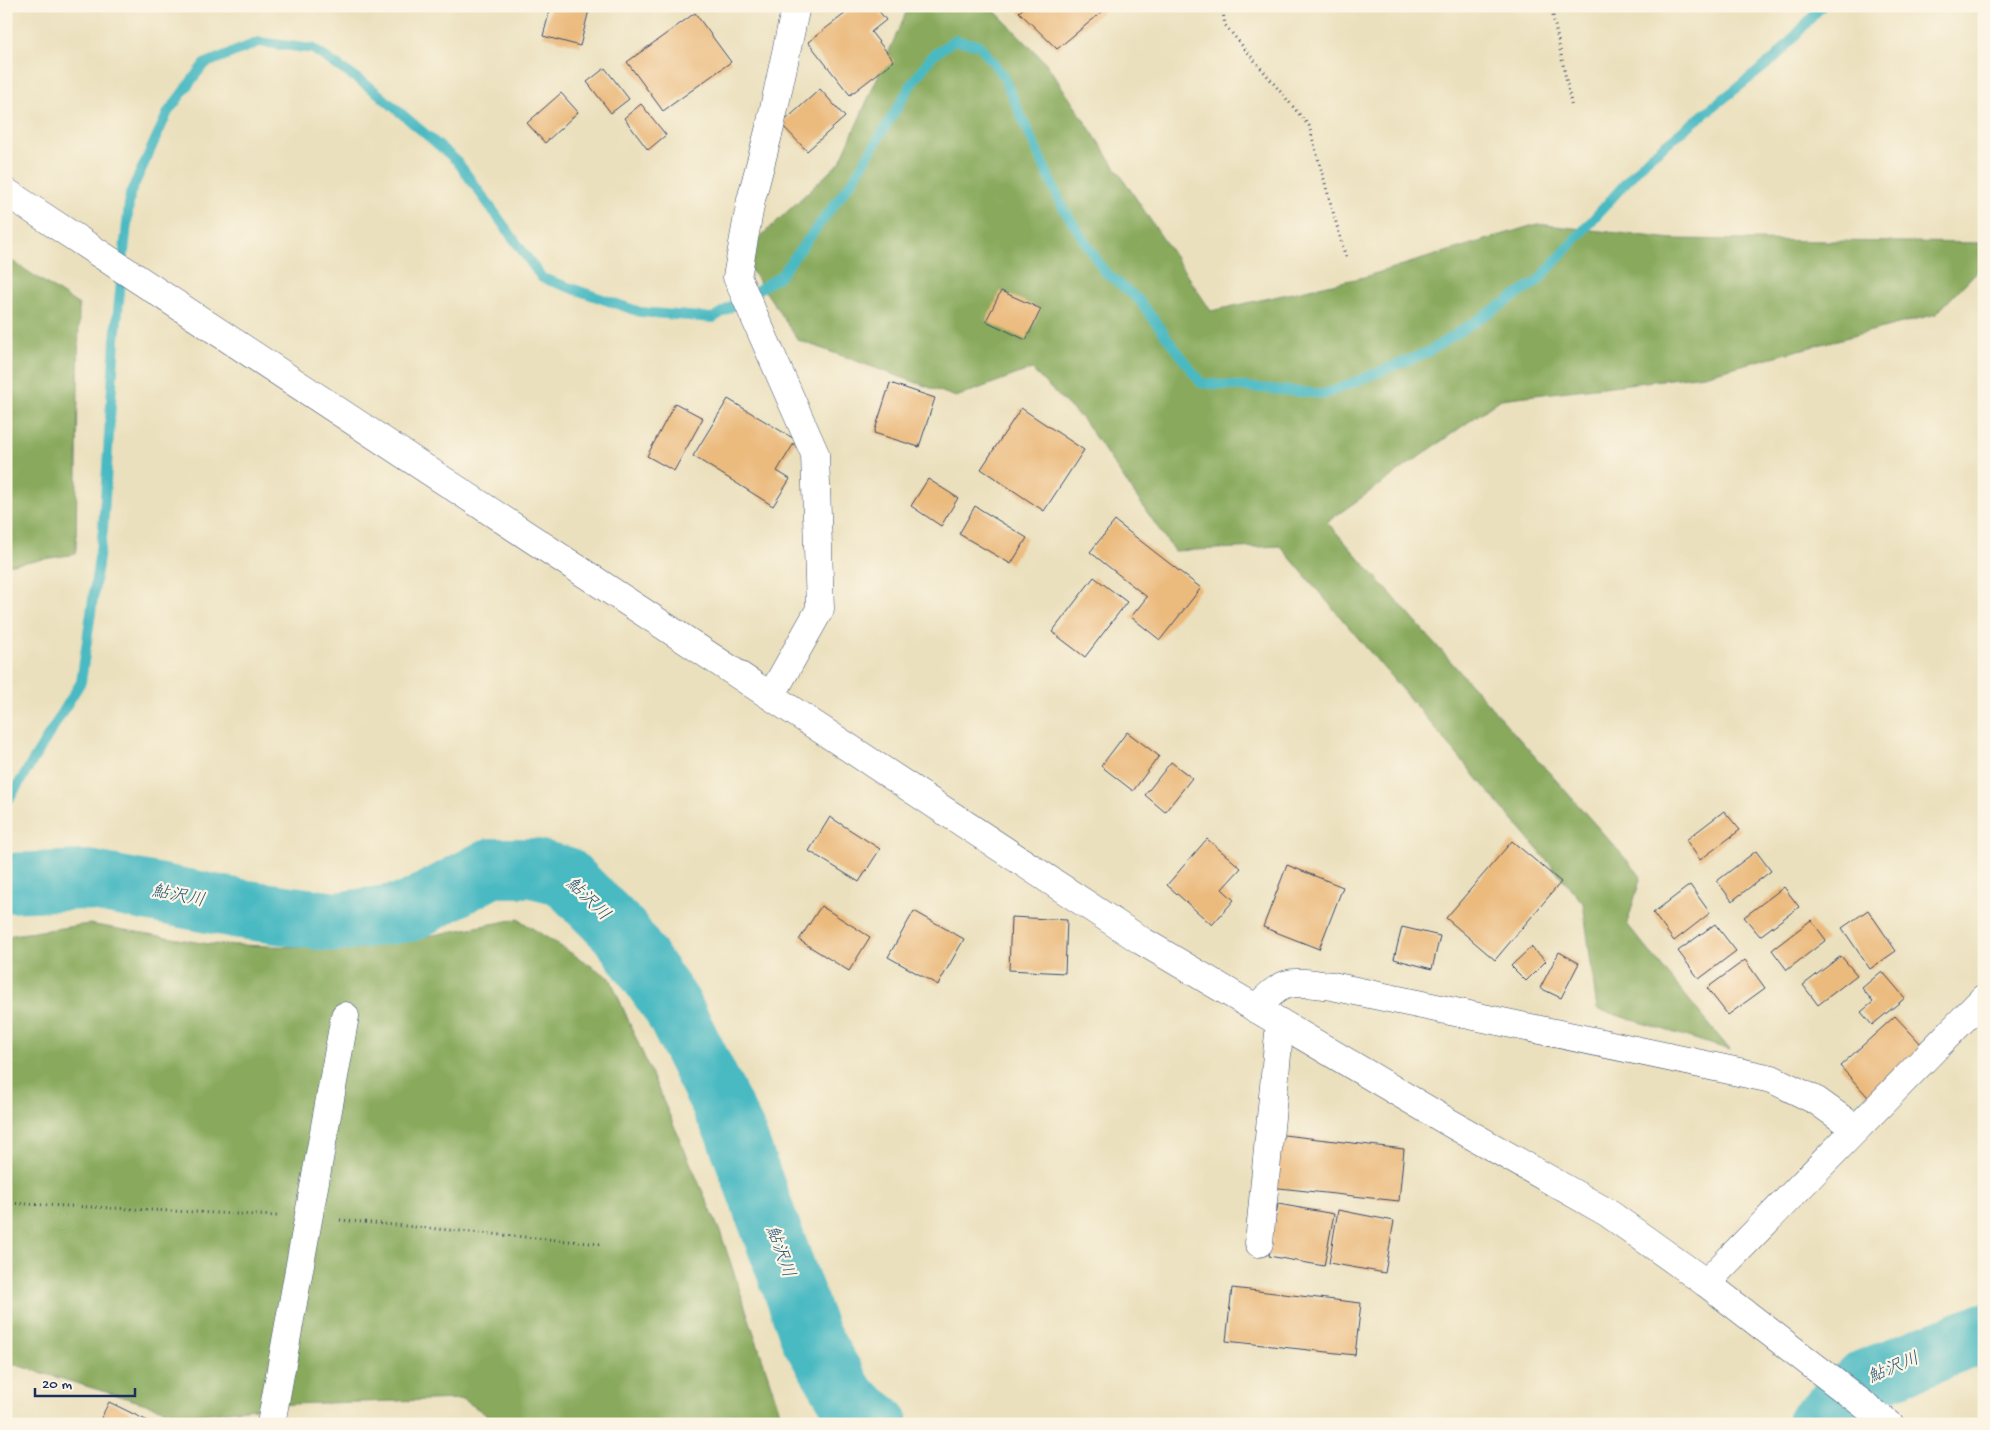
<svg xmlns="http://www.w3.org/2000/svg" width="1990" height="1430" viewBox="0 0 1990 1430" font-family="'Gochi Hand','Klee One',sans-serif">
  <rect width="100%" height="100%" fill="#fcf5e5"/>
  <filter id="ink" filterUnits="userSpaceOnUse"><feTurbulence type="fractalNoise" baseFrequency=".02" numOctaves="2"/><feDisplacementMap in="SourceGraphic" scale="10" xChannelSelector="R" yChannelSelector="G"/><feConvolveMatrix kernelMatrix="1 2 1 2 8 2 1 2 1" color-interpolation-filters="sRGB"/></filter>
  <filter id="wash" filterUnits="userSpaceOnUse"><feTurbulence type="fractalNoise" baseFrequency=".0096" numOctaves="4" result="noise"/><feDisplacementMap in="SourceGraphic" scale="20" xChannelSelector="R" yChannelSelector="G"/><feGaussianBlur stdDeviation="1.12" result="paint"/><feColorMatrix in="noise" values="0 0 0 0 0 0 0 0 0 0 0 0 0 0 0 0 0 1.4 0 .05"/><feComposite in="paint" operator="in"/></filter>
  <g filter="url(#wash)">
    <rect width="100%" height="100%" fill="#ebe0bd"/>
    <g fill="#89aa5d" stroke="#526c5e">
      <path d="M 909,6 L 990,6 L 1046,63 L 1211,311 L 1364,277 L 1537,224 L 1673,239 L 1984,243 L 1984,264 L 1936,314 L 1704,375 L 1501,399 L 1327,522 L 1641,876 L 1627,924 L 1730,1050 L 1597,1009 L 1583,903 L 1280,546 L 1174,551 L 1084,421 L 1031,369 L 956,397 L 798,340 L 741,255 L 840,162 Z"/>
      <path d="M 6,257 L 79,305 L 76,554 L 6,565 Z"/>
      <path d="M 518,919 L 610,978 L 721,1234 L 784,1424 L 500,1424 L 463,1399 L 291,1404 L 186,1416 L 6,1362 L 6,936 L 89,924 L 208,944 L 359,949 Z"/>
    </g>
    <g fill="none" stroke-linecap="round" stroke-linejoin="round">
      <path stroke="#4ab9c2" stroke-width="10" d="M 6,802 L 10,798 L 81,682 L 103,530 L 115,340 L 130,194 L 168,112 L 204,64 L 259,42 L 313,49 L 375,91 L 457,161 L 542,278 L 640,312 L 713,318 L 780,276 L 853,180 L 911,85 L 932,56 L 954,40 L 979,45 L 1002,74 L 1063,208 L 1104,271 L 1139,300 L 1201,383 L 1325,394 L 1428,352 L 1537,282 L 1647,159 L 1775,58 L 1822,6"/>
      <g stroke="#4ab9c2" stroke-width="60">
        <path d="M 6,883 L 88,880 L 240,909 L 336,922 L 409,912 L 491,868 L 532,868 L 564,876 L 621,933 L 672,1006 L 735,1132 L 811,1338 L 849,1401 L 879,1424"/>
        <path d="M 1817,1424 L 1865,1379 L 1984,1333"/>
      </g>
    </g>
    <g id="blocks">
      <g fill="#ebba7d">
        <path d="M 551,6 L 590,6 L 580,46 L 543,36 Z"/>
        <path d="M 855,6 L 875,6 L 886,20 L 871,32 L 894,61 L 850,95 L 808,42 Z"/>
        <path d="M 1026,6 L 1109,6 L 1057,49 L 1019,12 Z"/>
        <path d="M 695,13 L 731,62 L 663,111 L 627,62 Z"/>
        <path d="M 605,68 L 629,99 L 611,113 L 587,82 Z"/>
        <path d="M 820,89 L 845,117 L 807,151 L 781,124 Z"/>
        <path d="M 561,93 L 578,112 L 545,143 L 527,123 Z"/>
        <path d="M 641,104 L 666,135 L 648,150 L 624,118 Z"/>
        <path d="M 1001,291 L 1041,309 L 1026,340 L 986,321 Z"/>
        <path d="M 890,383 L 935,398 L 919,447 L 874,433 Z"/>
        <path d="M 728,399 L 796,440 L 777,471 L 790,479 L 773,506 L 693,456 Z"/>
        <path d="M 675,403 L 703,418 L 674,471 L 647,456 Z"/>
        <path d="M 1021,408 L 1084,450 L 1044,511 L 981,469 Z"/>
        <path d="M 928,479 L 958,498 L 941,526 L 911,506 Z"/>
        <path d="M 975,506 L 1027,538 L 1011,564 L 959,534 Z"/>
        <path d="M 1115,521 L 1201,588 L 1160,640 L 1131,617 L 1147,597 L 1090,552 Z"/>
        <path d="M 1094,577 L 1127,602 L 1085,657 L 1052,632 Z"/>
        <path d="M 1127,732 L 1159,756 L 1133,791 L 1101,766 Z"/>
        <path d="M 1171,762 L 1192,778 L 1165,812 L 1145,795 Z"/>
        <path d="M 1724,811 L 1740,830 L 1700,860 L 1686,840 Z"/>
        <path d="M 830,817 L 880,849 L 859,882 L 809,851 Z"/>
        <path d="M 1207,839 L 1241,868 L 1222,889 L 1234,900 L 1212,925 L 1167,885 Z"/>
        <path d="M 1512,841 L 1561,882 L 1495,960 L 1446,918 Z"/>
        <path d="M 1756,851 L 1771,871 L 1732,901 L 1717,881 Z"/>
        <path d="M 1287,865 L 1343,887 L 1319,949 L 1263,927 Z"/>
        <path d="M 1690,885 L 1710,913 L 1674,941 L 1653,913 Z"/>
        <path d="M 1784,887 L 1799,907 L 1760,936 L 1744,917 Z"/>
        <path d="M 821,906 L 870,937 L 849,971 L 799,940 Z"/>
        <path d="M 1868,910 L 1896,951 L 1870,969 L 1842,928 Z"/>
        <path d="M 914,911 L 964,939 L 938,985 L 888,957 Z"/>
        <path d="M 1011,917 L 1067,920 L 1065,973 L 1009,970 Z"/>
        <path d="M 1811,920 L 1826,940 L 1787,970 L 1772,950 Z"/>
        <path d="M 1715,924 L 1736,951 L 1699,979 L 1678,951 Z"/>
        <path d="M 1402,927 L 1440,936 L 1432,969 L 1394,959 Z"/>
        <path d="M 1531,947 L 1546,961 L 1526,981 L 1511,966 Z"/>
        <path d="M 1559,952 L 1579,963 L 1561,998 L 1540,988 Z"/>
        <path d="M 1841,956 L 1857,975 L 1818,1005 L 1803,985 Z"/>
        <path d="M 1745,960 L 1765,988 L 1728,1015 L 1707,988 Z"/>
        <path d="M 1882,971 L 1905,998 L 1872,1025 L 1861,1012 L 1873,1002 L 1862,988 Z"/>
        <path d="M 1895,1016 L 1923,1046 L 1868,1097 L 1840,1066 Z"/>
        <path d="M 1275,1134 L 1404,1149 L 1399,1201 L 1270,1187 Z"/>
        <path d="M 1278,1204 L 1334,1214 L 1324,1266 L 1269,1256 Z"/>
        <path d="M 1338,1210 L 1394,1221 L 1385,1273 L 1329,1263 Z"/>
        <path d="M 1232,1288 L 1361,1303 L 1355,1355 L 1226,1341 Z"/>
        <path d="M 109,1402 L 154,1424 L 98,1424 Z"/>
      </g>
    </g>
  </g>
  <g filter="url(#ink)">
    <use href="#blocks" fill-opacity="0" stroke="#3a4a6c" stroke-width="1"/>
    <g fill="none" stroke-linecap="round" stroke-linejoin="round">
      <g stroke="#3a4a6c" stroke-width="29">
        <g id="minor">
          <path d="M 771,696 L 820,609 L 815,454 L 737,277 L 751,200 L 770,127 L 796,6"/>
          <path d="M 1256,1009 C 1284,976 1293,982 1332,986 L 1772,1079 L 1817,1101 L 1856,1129"/>
          <path d="M 1259,1243 L 1280,1023"/>
          <path d="M 1706,1283 L 1984,998"/>
          <path d="M 271,1424 L 345,1016"/>
        </g>
      </g>
      <g stroke="#3a4a6c" stroke-width="29">
        <path id="tertiary" d="M 6,192 L 1142,941 L 1450,1123 L 1608,1213 L 1706,1283 L 1889,1424"/>
      </g>
      <g stroke="#3a4a6c" stroke-width="3" stroke-dasharray="1 4" stroke-linecap="butt">
        <path d="M 1222,6 L 1225,25 L 1309,126 L 1346,258"/>
        <path d="M 1551,6 L 1572,108"/>
        <path d="M 6,1203 L 277,1216"/>
        <path d="M 340,1220 L 601,1244"/>
      </g>
      <use href="#minor" stroke="#fff" stroke-width="28"/>
      <use href="#tertiary" stroke="#fff" stroke-width="28"/>
    </g>
  </g>
  <g text-anchor="middle" dominant-baseline="central" stroke-width="4.5" stroke-linejoin="round" paint-order="stroke">
    <g font-size="18" font-style="italic" fill="#29587c" stroke="#fcf5e5">
      <text transform="translate(178 897) rotate(11)">鮎沢川</text>
      <text transform="translate(587 900) rotate(44)">鮎沢川</text>
      <text transform="translate(779 1252) rotate(70)">鮎沢川</text>
      <text transform="translate(1894 1369) rotate(-23)">鮎沢川</text>
    </g>
  </g>
  <rect width="1990" height="1430" fill="none" stroke="#fcf5e5" stroke-width="25"/>
  <path d="M35 1388v8h100v-8" fill="none" stroke="#1b2f5e" stroke-width="2.5"/>
  <text x="42" y="1388" font-size="15" fill="#1b2f5e" stroke="#fcf5e5" stroke-width="4" paint-order="stroke">20 m</text>
</svg>
